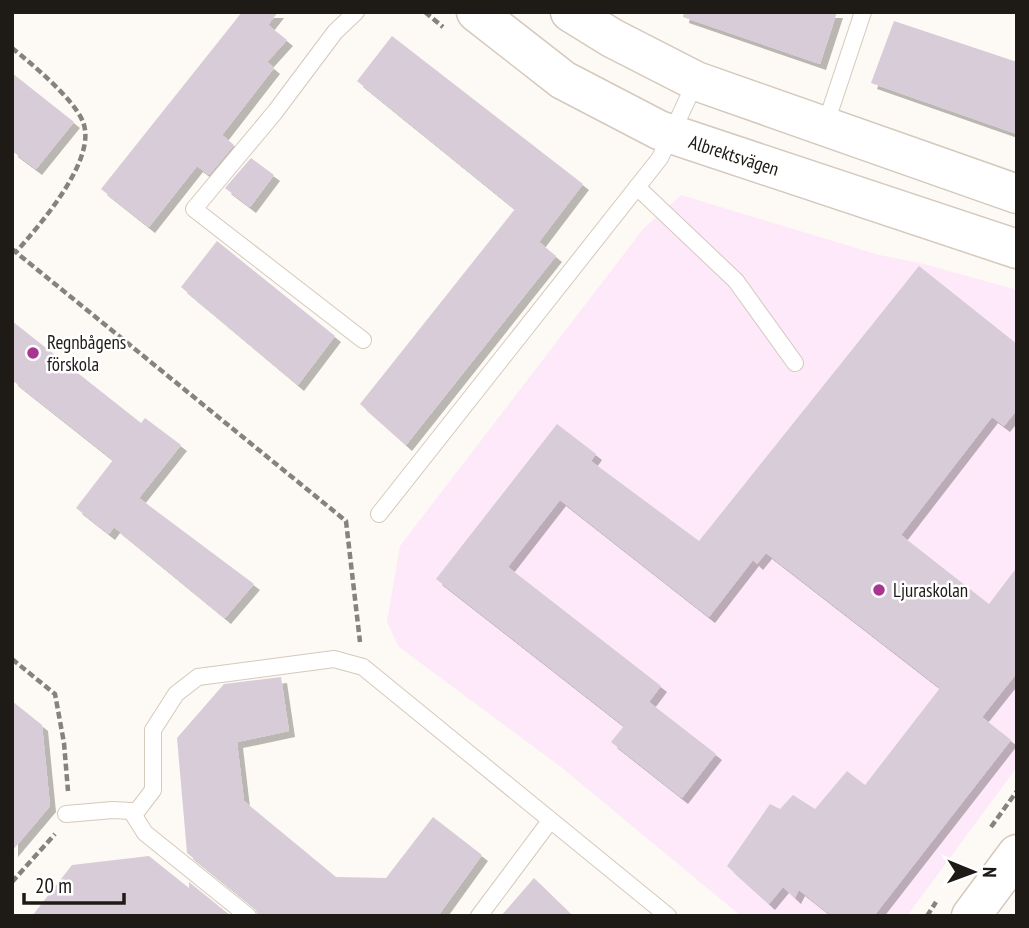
<svg xmlns="http://www.w3.org/2000/svg" width="1029" height="928" viewBox="0 0 1029 928" font-family="'PT Sans Narrow',sans-serif">
  <defs>
    <filter id="shadow"><feDropShadow dx="6" dy="6" stdDeviation="0" flood-color="#0004"/></filter>
  </defs>
  <rect width="100%" height="100%" fill="#fdf9f4"/>
  <path fill="#fde9f9" d="M 681,195 L 879,255 L 924,264 L 1017,290 L 1017,767 L 907,916 L 741,916 L 561,767 L 399,647 L 387,622 L 400,546 L 644,228 Z"/>
  <g fill="#d8ccd9" filter="url(#shadow)">
    <path d="M 242,12 L 278,12 L 268,25 L 287,40 L 267,62 L 274,68 L 222,135 L 234,145 L 209,175 L 197,166 L 149,227 L 101,189 Z"/>
    <path d="M 684,12 L 837,12 L 820,64 L 683,17 Z"/>
    <path d="M 894,21 L 1017,62 L 1017,134 L 871,83 Z"/>
    <path d="M 392,36 L 583,184 L 539,242 L 556,256 L 406,445 L 360,404 L 515,209 L 357,81 Z"/>
    <path d="M 12,73 L 74,122 L 36,169 L 12,151 Z"/>
    <path d="M 251,158 L 274,175 L 250,207 L 225,188 Z"/>
    <path d="M 217,241 L 335,336 L 298,385 L 181,287 Z"/>
    <path d="M 919,266 L 1017,344 L 1017,410 L 1004,426 L 992,417 L 901,535 L 989,604 L 1017,567 L 1017,673 L 982,717 L 1011,740 L 874,916 L 832,916 L 799,890 L 795,898 L 783,887 L 769,904 L 727,866 L 770,804 L 780,809 L 793,795 L 815,809 L 847,771 L 865,785 L 940,688 L 766,553 L 757,564 L 753,560 L 709,617 L 560,500 L 508,567 L 661,686 L 649,702 L 716,754 L 682,798 L 611,742 L 624,726 L 436,579 L 557,424 L 596,454 L 591,461 L 699,541 Z"/>
    <path d="M 12,321 L 141,423 L 145,418 L 181,445 L 139,498 L 254,584 L 225,618 L 114,527 L 109,534 L 76,508 L 113,460 L 12,380 Z"/>
    <path d="M 281,677 L 289,731 L 237,742 L 244,801 L 336,877 L 386,878 L 433,817 L 482,855 L 438,916 L 258,916 L 255,908 L 187,853 L 177,738 L 224,684 Z"/>
    <path d="M 12,701 L 42,725 L 50,806 L 12,851 Z"/>
    <path d="M 149,856 L 189,888 L 189,882 L 231,916 L 32,916 L 72,865 Z"/>
    <path d="M 534,878 L 573,916 L 501,916 Z"/>
  </g>
  <g fill="none" stroke-linecap="round" stroke-linejoin="round">
    <g stroke="#d4c9bc" stroke-width="18">
      <g id="service">
        <path d="M 356,12 L 335,32 L 275,112 L 194,209 L 363,340"/>
        <path d="M 825,126 L 863,12"/>
        <path d="M 637,187 L 736,281 L 795,363"/>
        <path d="M 379,514 L 660,158 L 696,81"/>
        <path d="M 66,814 L 113,810 L 131,811 L 145,833 L 248,916"/>
        <path d="M 134,815 L 153,790 L 153,730 L 176,694 L 198,677 L 334,659 L 363,667 L 668,916"/>
        <path d="M 479,916 L 550,821"/>
      </g>
    </g>
    <g stroke="#d4c9bc" stroke-width="41">
      <path id="tertiary" d="M 971,916 L 1017,854"/>
    </g>
    <g stroke="#d4c9bc" stroke-width="41">
      <g id="secondary">
        <path d="M 476,12 L 563,80 L 659,130 L 1017,249"/>
        <path d="M 570,12 L 612,38 L 696,81 L 1017,194"/>
      </g>
    </g>
    <g stroke="#86827e" stroke-width="4.5" stroke-dasharray="7 3.5" stroke-linecap="butt">
      <path d="M 425,12 L 443,27"/>
      <path d="M 12,48 C 32,64 74,99 83,122 C 98,159 39,226 16,252"/>
      <path d="M 12,249 L 346,521 L 360,642"/>
      <path d="M 12,659 L 55,694 L 64,743 L 68,791"/>
      <path d="M 991,827 L 1017,791"/>
      <path d="M 12,882 L 55,834"/>
      <path d="M 927,916 L 936,902"/>
    </g>
    <use href="#service" stroke="#fff" stroke-width="16"/>
    <use href="#tertiary" stroke="#fff" stroke-width="38"/>
    <use href="#secondary" stroke="#fff" stroke-width="38"/>
  </g>
  <g fill="#a83691" stroke="#fff" stroke-width="2.5">
    <circle cx="33" cy="353" r="7"/>
    <circle cx="879" cy="590" r="7"/>
  </g>
  <g text-anchor="middle" dominant-baseline="central" stroke-width="5" stroke-linejoin="round" paint-order="stroke">
    <g font-size="19" fill="#1e1a16" stroke="#fff">
      <text transform="translate(734 155) rotate(18)">Albrektsvägen</text>
    </g>
    <g font-size="19" fill="#1e1a16" stroke="#fff" text-anchor="start">
      <text x="47" y="342">Regnbågens<tspan x="47" dy="22">förskola</tspan></text>
      <text x="893" y="590">Ljuraskolan</text>
    </g>
  </g>
  <rect width="1029" height="928" fill="none" stroke="#1e1a16" stroke-width="28"/>
  <g transform="translate(973 872) rotate(91)" stroke="#ffffff" stroke-width="5" paint-order="stroke">
  <path d="M0-5L12 26L0 18L-12 26Z" fill="#1e1a16"/>
  <text y="-10" font-size="19" font-weight="bold" text-anchor="middle" fill="#1e1a16">N</text>
  </g>
  <path d="M24 893v10h100v-10" fill="none" stroke="#1e1a16" stroke-width="3.5"/>
  <text x="35" y="893" font-size="21" fill="#1e1a16" stroke="#ffffff" stroke-width="5" paint-order="stroke">20 m</text>
</svg>
